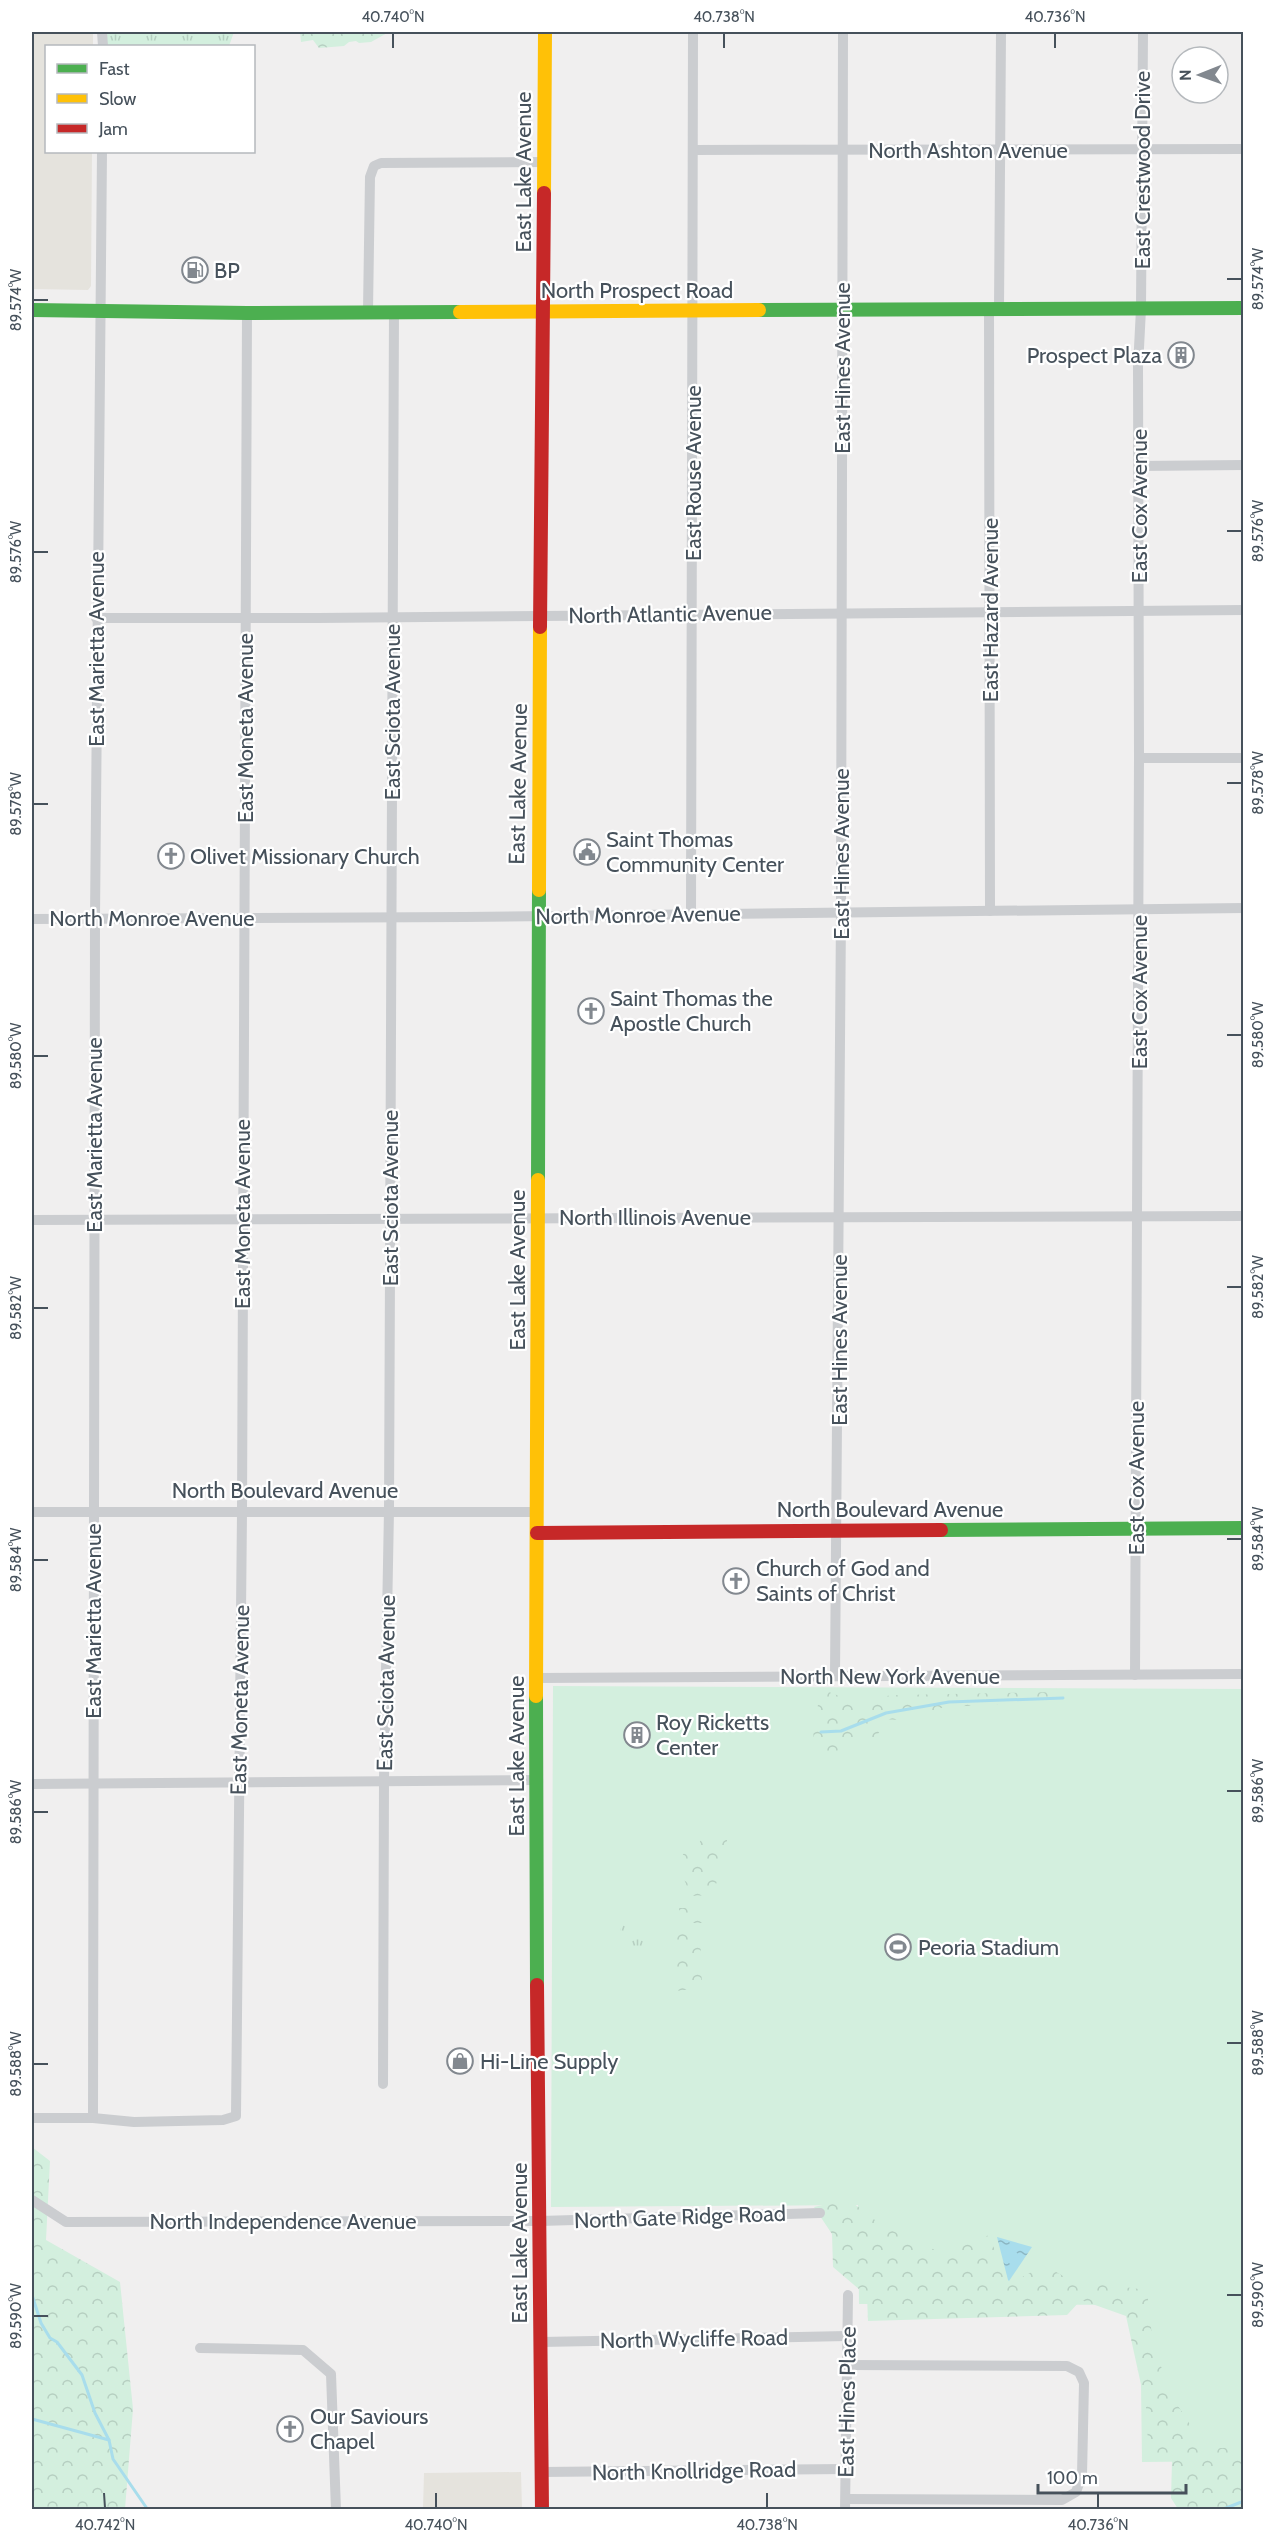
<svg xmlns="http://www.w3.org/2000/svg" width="1275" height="2541" viewBox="0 0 1275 2541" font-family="Cabin,sans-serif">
  <defs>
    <pattern id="forest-crowns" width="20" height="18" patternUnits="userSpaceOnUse" patternTransform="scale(1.5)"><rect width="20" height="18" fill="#d3efde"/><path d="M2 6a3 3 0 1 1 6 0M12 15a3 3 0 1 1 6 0" fill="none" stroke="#b6cfc1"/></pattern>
    <pattern id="park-tufts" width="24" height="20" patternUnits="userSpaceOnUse" patternTransform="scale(1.5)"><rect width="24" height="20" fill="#d3efde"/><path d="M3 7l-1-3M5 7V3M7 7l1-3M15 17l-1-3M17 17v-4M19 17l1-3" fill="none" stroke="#b6cfc1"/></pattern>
    <pattern id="water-ripples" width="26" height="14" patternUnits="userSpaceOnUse" patternTransform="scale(1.5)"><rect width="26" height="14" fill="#a8ddec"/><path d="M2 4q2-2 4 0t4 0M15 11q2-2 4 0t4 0" fill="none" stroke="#8bb6c2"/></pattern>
  </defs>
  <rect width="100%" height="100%" fill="#f0efef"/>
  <g fill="#e5e3dd">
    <path d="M 32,32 L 93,32 L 93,46 L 46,46 L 46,152 L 92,152 L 91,286 L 88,290 L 32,289 Z"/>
    <path d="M 521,2472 L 522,2509 L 423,2509 L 424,2473 Z"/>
  </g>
  <path fill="#d3efde" d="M 553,1686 L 1243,1689 L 1243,2461 L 1142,2462 L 1140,2305 L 859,2304 L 858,2205 L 551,2207 Z"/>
  <g fill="url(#forest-crowns)">
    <path d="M 300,32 L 389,32 L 371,42 L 359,43 L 356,41 L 349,42 L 344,46 L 319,48 L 313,40 L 301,42 Z"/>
    <path d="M 821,1689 L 847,1699 L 898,1695 L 1062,1692 L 1066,1697 L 1066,1701 L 945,1707 L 901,1720 L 881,1719 L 880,1731 L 875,1738 L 855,1739 L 831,1755 L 816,1757 L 813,1731 Z"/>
    <path d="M 714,1831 L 727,1840 L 726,1857 L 712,1895 L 691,1896 L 681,1872 L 683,1854 C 697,1851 699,1846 703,1833 Z"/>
    <path d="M 679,1908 L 704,1908 L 705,1923 L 679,1923 Z"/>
    <path d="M 700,1929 L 702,1988 L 676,1991 L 673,1931 Z"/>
    <path d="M 32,2147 L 50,2161 L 46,2240 L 120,2282 L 133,2409 L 125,2509 L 32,2509 Z"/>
    <path d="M 848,2199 L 884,2227 L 944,2254 L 989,2235 L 1008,2285 L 1044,2265 L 1070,2280 L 1147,2290 L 1152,2337 L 1169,2392 L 1206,2449 L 1237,2447 L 1243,2435 L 1243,2509 L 1178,2509 L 1171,2498 L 1172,2461 L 1148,2456 L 1147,2412 L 1126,2316 L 1081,2300 L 1067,2315 L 868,2321 L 867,2296 L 833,2267 L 832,2234 L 814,2207 Z"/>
  </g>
  <g fill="url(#park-tufts)">
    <path d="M 102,32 L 234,32 L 229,46 L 103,46 Z"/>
    <path d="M 636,1918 L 646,1920 L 650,1927 L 646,1950 L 639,1958 L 629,1958 L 623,1953 C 618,1937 616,1921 636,1918 Z"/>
  </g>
  <path fill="url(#water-ripples)" d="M 997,2237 L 1032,2247 L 1009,2281 L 1008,2280 Z"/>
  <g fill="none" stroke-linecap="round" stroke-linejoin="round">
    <g stroke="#a8ddec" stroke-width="3">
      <path d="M 821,1732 L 841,1731 L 886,1713 L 949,1702 L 1063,1698"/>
      <path d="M 32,2295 L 41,2323 L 50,2338 L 57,2342 L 82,2375 L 95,2413 L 109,2440 L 113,2459 L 148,2510"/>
      <path d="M 32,2419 L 109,2440"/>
      <path d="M 1221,2510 L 1244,2501"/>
    </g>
    <g stroke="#cbcdd0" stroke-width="10">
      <path d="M 102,32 L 103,46"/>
      <path d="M 693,150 L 1244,149"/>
      <path d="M 999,309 L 1001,32"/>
      <path d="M 989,310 L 990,911"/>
      <path d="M 368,311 L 370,177 L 374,166 L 381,163 L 544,162"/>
      <path d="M 1139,466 L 1244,465"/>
      <path d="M 96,618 L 318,618 L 1244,610"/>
      <path d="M 1139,758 L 1244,758"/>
      <path d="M 691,914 L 693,32"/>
      <path d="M 32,919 L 465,917 L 1244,908"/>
      <path d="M 32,1220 L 1244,1216"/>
      <path d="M 32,1512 L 538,1512"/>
      <path d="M 1135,1675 L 1139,758 L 1138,367 L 1141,309 L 1143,32"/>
      <path d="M 835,1676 L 841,913 L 843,32"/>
      <path d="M 537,1678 L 1244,1674"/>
      <path d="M 32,1784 L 536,1780"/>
      <path d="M 383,2084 L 384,1780 L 389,1510 L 394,311"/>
      <path d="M 32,2118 L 93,2118 L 134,2122 L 223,2120 L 236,2116 L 242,1512 L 247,313"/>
      <path d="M 93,2118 L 95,918 L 102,152"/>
      <path d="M 32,2200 L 66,2222 L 540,2221 L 820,2213"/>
      <path d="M 541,2342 L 847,2336"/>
      <path d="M 200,2348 L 303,2350 L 331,2374 L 336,2510"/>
      <path d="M 542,2472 L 846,2469"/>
      <path d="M 846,2499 L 1062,2500 L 1076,2492 L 1082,2475 L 1084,2383 L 1079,2372 L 1067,2366 L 847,2365"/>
      <path d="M 845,2510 L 848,2295"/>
    </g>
    <g stroke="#4caf50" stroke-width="14">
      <path d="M 32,310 L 247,313 L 460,312"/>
      <path d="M 759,310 L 1244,308"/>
      <path d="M 538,1180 L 539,890"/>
      <path d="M 941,1530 L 1244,1528"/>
      <path d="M 536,1696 L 537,1985"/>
    </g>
    <g stroke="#ffc107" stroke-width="14">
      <path d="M 544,193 L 545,32"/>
      <path d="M 460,312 L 759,310"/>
      <path d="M 539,890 L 540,627"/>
      <path d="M 536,1696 L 538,1180"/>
    </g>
    <g stroke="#c62828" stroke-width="14">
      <path d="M 540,627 L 544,193"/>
      <path d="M 537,1533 L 941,1530"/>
      <path d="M 537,1985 L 542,2510"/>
    </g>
  </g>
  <path fill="none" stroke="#46515b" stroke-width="2" d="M 393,33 L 393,48M 724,33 L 724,48M 1055,33 L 1055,48M 1227,279 L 1242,279M 33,300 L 48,300M 1227,531 L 1242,531M 33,552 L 48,552M 1227,783 L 1242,783M 33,804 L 48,804M 1227,1035 L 1242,1035M 33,1056 L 48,1056M 1227,1287 L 1242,1287M 33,1308 L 48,1308M 1227,1539 L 1242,1539M 33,1560 L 48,1560M 1227,1791 L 1242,1791M 33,1812 L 48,1812M 1227,2043 L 1242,2043M 33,2064 L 48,2064M 1227,2295 L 1242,2295M 33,2316 L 48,2316M 104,2493 L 105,2508M 436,2493 L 436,2508M 767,2493 L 767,2508M 1098,2493 L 1098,2508"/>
  <defs>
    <g id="fuel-ring" transform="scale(1.35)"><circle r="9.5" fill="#fff" stroke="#82888f" stroke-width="1.5"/><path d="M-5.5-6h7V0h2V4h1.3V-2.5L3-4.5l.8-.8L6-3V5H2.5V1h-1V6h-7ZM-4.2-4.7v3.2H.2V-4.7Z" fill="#82888f"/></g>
    <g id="building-ring" transform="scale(1.35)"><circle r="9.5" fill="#fff" stroke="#82888f" stroke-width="1.5"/><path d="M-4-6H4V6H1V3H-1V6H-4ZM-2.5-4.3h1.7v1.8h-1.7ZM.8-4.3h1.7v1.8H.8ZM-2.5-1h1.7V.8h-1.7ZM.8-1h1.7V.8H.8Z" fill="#82888f"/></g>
    <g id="civic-ring" transform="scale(1.35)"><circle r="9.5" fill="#fff" stroke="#82888f" stroke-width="1.5"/><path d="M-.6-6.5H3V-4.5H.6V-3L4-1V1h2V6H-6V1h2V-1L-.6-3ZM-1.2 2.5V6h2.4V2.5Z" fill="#82888f"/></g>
    <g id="church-ring" transform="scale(1.35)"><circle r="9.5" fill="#fff" stroke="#82888f" stroke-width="1.5"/><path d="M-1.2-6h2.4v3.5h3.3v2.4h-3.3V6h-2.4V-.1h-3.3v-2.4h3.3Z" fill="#82888f"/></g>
    <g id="stadium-ring" transform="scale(1.35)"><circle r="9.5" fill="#fff" stroke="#82888f" stroke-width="1.5"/><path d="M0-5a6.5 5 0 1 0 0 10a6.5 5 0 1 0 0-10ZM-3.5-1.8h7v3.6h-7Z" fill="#82888f"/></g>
    <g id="shop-ring" transform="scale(1.35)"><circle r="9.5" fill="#fff" stroke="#82888f" stroke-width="1.5"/><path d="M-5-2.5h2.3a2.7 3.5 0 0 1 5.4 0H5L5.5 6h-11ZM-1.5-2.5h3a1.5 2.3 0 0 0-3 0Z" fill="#82888f"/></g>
  </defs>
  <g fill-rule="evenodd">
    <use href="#fuel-ring" x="195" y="270"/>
    <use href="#building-ring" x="1181" y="355"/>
    <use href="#civic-ring" x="587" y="852"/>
    <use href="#church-ring" x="171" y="856"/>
    <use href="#church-ring" x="591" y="1011"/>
    <use href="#church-ring" x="736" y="1581"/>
    <use href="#building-ring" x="637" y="1735"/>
    <use href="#stadium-ring" x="898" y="1947"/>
    <use href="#shop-ring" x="460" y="2061"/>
    <use href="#church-ring" x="290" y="2429"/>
  </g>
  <g text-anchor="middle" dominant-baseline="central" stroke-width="4.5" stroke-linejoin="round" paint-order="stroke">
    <g font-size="22" fill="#46515b" stroke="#fff">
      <text x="968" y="150">North Ashton Avenue</text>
      <text transform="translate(1142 170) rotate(-90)">East Crestwood Drive</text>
      <text transform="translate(523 172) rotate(-90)">East Lake Avenue</text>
      <text x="637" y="290">North Prospect Road</text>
      <text transform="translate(842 368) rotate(-90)">East Hines Avenue</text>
      <text transform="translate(693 473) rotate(-90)">East Rouse Avenue</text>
      <text transform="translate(1139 506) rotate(-90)">East Cox Avenue</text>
      <text transform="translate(990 610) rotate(-90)">East Hazard Avenue</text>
      <text transform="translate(670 614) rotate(-1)">North Atlantic Avenue</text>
      <text transform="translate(96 649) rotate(-90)">East Marietta Avenue</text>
      <text transform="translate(392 712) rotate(-90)">East Sciota Avenue</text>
      <text transform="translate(245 728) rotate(-90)">East Moneta Avenue</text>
      <text transform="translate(518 784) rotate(-89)">East Lake Avenue</text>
      <text transform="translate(841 854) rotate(-90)">East Hines Avenue</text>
      <text transform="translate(638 915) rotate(-1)">North Monroe Avenue</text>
      <text x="152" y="918">North Monroe Avenue</text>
      <text transform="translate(1139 992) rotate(-90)">East Cox Avenue</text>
      <text transform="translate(94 1135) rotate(-90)">East Marietta Avenue</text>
      <text transform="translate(390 1198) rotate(-90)">East Sciota Avenue</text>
      <text transform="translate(242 1214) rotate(-90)">East Moneta Avenue</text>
      <text x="655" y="1217">North Illinois Avenue</text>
      <text transform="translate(517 1270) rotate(-90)">East Lake Avenue</text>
      <text transform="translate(839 1340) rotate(-90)">East Hines Avenue</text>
      <text transform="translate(1136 1478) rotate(-90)">East Cox Avenue</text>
      <text x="285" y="1490">North Boulevard Avenue</text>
      <text x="890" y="1509">North Boulevard Avenue</text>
      <text transform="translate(93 1621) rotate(-90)">East Marietta Avenue</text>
      <text x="890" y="1676">North New York Avenue</text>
      <text transform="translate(386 1683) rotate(-89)">East Sciota Avenue</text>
      <text transform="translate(240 1700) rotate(-89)">East Moneta Avenue</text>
      <text transform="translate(516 1756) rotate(-90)">East Lake Avenue</text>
      <text transform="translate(680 2217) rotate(-2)">North Gate Ridge Road</text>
      <text x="283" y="2221">North Independence Avenue</text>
      <text transform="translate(519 2243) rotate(-90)">East Lake Avenue</text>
      <text transform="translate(694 2339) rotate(-1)">North Wycliffe Road</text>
      <text transform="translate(847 2402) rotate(-89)">East Hines Place</text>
      <text transform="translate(694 2471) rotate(-1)">North Knollridge Road</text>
    </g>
    <g font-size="22" fill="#46515b" stroke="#fff" text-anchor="start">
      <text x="214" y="270">BP</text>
      <text x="1162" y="355" text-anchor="end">Prospect Plaza</text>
      <text x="606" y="839">Saint Thomas<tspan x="606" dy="25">Community Center</tspan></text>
      <text x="190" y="856">Olivet Missionary Church</text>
      <text x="610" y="998">Saint Thomas the<tspan x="610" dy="25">Apostle Church</tspan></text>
      <text x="756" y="1568">Church of God and<tspan x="756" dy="25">Saints of Christ</tspan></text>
      <text x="656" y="1722">Roy Ricketts<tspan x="656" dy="25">Center</tspan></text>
      <text x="918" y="1947">Peoria Stadium</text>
      <text x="480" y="2061">Hi-Line Supply</text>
      <text x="310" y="2416">Our Saviours<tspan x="310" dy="25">Chapel</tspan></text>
    </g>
  </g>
  <rect width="1275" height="2541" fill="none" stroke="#ffffff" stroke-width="66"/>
  <rect x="45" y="45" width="210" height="108" fill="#ffffff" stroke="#b5b9bd" stroke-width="1.5"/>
  <rect x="57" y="64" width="30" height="9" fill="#4caf50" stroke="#b5b9bd" stroke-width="1.5"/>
  <text x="99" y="75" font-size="18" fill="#46515b">Fast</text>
  <rect x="57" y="94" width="30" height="9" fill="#ffc107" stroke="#b5b9bd" stroke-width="1.5"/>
  <text x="99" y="105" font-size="18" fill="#46515b">Slow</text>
  <rect x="57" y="124" width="30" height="9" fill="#c62828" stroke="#b5b9bd" stroke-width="1.5"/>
  <text x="99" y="135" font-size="18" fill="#46515b">Jam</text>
  <g transform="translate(1200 75) rotate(269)"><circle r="28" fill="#ffffff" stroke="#b5b9bd" stroke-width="1.5"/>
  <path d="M0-4.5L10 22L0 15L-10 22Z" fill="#82888f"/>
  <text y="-9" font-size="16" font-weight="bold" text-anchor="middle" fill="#46515b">N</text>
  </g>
  <path d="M1038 2484v9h148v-9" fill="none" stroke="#46515b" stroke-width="3"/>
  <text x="1047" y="2484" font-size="18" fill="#46515b" stroke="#ffffff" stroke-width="4.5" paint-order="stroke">100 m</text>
  <rect x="33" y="33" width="1209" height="2475" fill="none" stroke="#46515b" stroke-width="2"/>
  <g font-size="15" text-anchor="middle" fill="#46515b">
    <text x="393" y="22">40.740°N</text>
    <text x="724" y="22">40.738°N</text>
    <text x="1055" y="22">40.736°N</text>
    <text transform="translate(1258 279) rotate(-90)" y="5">89.574°W</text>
    <text transform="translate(16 300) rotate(-90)" y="5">89.574°W</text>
    <text transform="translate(1258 531) rotate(-90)" y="5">89.576°W</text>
    <text transform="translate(16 552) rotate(-90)" y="5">89.576°W</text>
    <text transform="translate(1258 783) rotate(-90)" y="5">89.578°W</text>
    <text transform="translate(16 804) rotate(-90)" y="5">89.578°W</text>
    <text transform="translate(1258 1035) rotate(-90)" y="5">89.580°W</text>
    <text transform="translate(16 1056) rotate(-90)" y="5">89.580°W</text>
    <text transform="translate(1258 1287) rotate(-90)" y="5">89.582°W</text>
    <text transform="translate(16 1308) rotate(-90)" y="5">89.582°W</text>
    <text transform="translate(1258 1539) rotate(-90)" y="5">89.584°W</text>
    <text transform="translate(16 1560) rotate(-90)" y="5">89.584°W</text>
    <text transform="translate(1258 1791) rotate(-90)" y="5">89.586°W</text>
    <text transform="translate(16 1812) rotate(-90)" y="5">89.586°W</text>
    <text transform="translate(1258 2043) rotate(-90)" y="5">89.588°W</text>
    <text transform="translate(16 2064) rotate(-90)" y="5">89.588°W</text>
    <text transform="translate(1258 2295) rotate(-90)" y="5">89.590°W</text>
    <text transform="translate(16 2316) rotate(-90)" y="5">89.590°W</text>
    <text x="105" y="2530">40.742°N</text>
    <text x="436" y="2530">40.740°N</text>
    <text x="767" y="2530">40.738°N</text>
    <text x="1098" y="2530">40.736°N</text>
  </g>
</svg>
